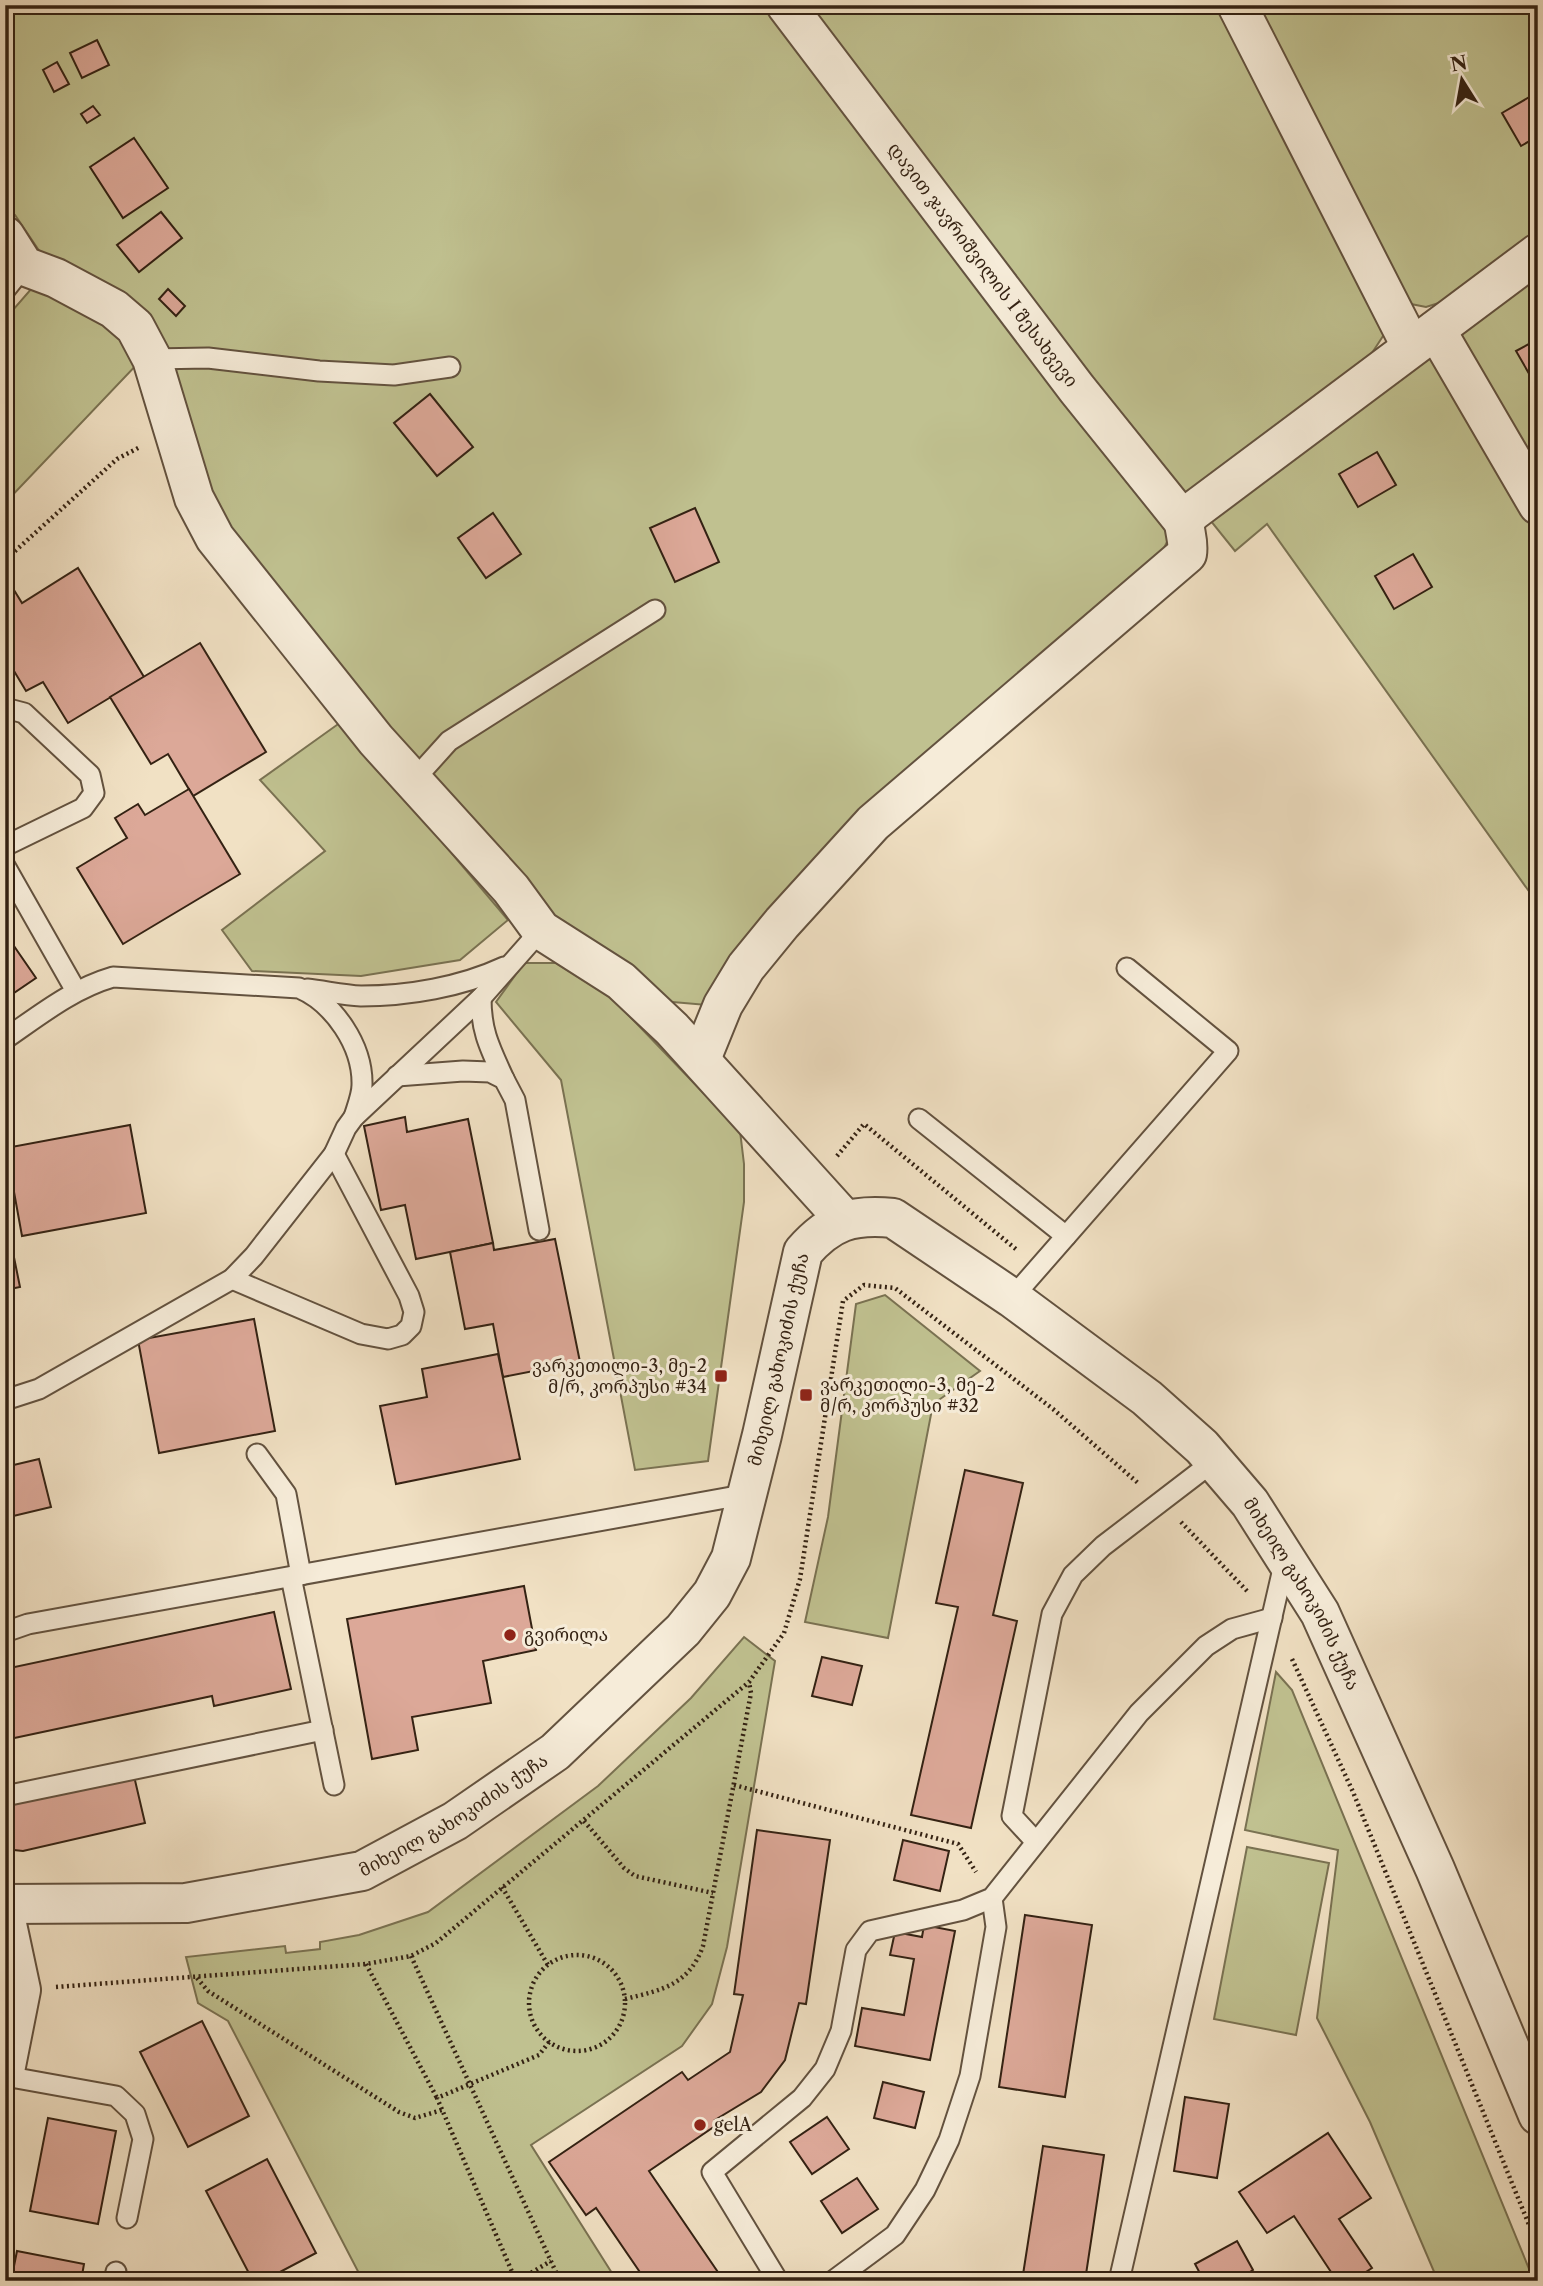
<svg xmlns="http://www.w3.org/2000/svg" width="1543" height="2286" viewBox="0 0 1543 2286" font-family="'Libre Caslon Text','Noto Serif Georgian',serif">
  <rect width="100%" height="100%" fill="#f1e1c4"/>
  <filter id="stains"><feTurbulence type="fractalNoise" baseFrequency=".00286" numOctaves="4"/><feColorMatrix values="0 0 0 0 .2 0 0 0 0 .09 0 0 0 0 .02 0 0 0 .5 -.17"/></filter>
  <radialGradient id="worn" r=".72"><stop offset=".6" stop-color="#630" stop-opacity="0"/><stop offset="1" stop-color="#630" stop-opacity=".3"/></radialGradient>
  <g fill="#c0c190" stroke="#7a7252" stroke-width="2">
    <path d="M 5,5 L 1224,5 L 1385,333 L 1370,356 L 1169,521 L 1167,542 L 1154,569 L 707,1005 L 661,1001 L 554,917 L 386,735 L 226,534 L 155,339 L 40,252 L 15,215 L 5,209 Z"/>
    <path d="M 1251,5 L 1538,5 L 1538,230 L 1442,302 L 1426,307 L 1406,303 Z"/>
    <path d="M 1538,272 L 1538,904 L 1267,524 L 1235,551 L 1210,520 Z"/>
    <path d="M 39,280 L 103,309 L 143,358 L 5,503 L 5,319 Z"/>
    <path d="M 341,722 L 508,920 L 460,960 L 361,976 L 252,971 L 222,930 L 325,851 L 260,780 Z"/>
    <path d="M 524,963 L 556,963 L 613,999 L 740,1131 L 744,1164 L 744,1202 L 708,1461 L 635,1470 L 561,1080 L 496,1002 Z"/>
    <path d="M 885,1295 L 980,1371 L 933,1404 L 888,1638 L 805,1622 L 828,1517 L 856,1304 Z"/>
    <path d="M 744,1637 L 775,1661 L 727,1947 L 712,2004 L 682,2046 L 531,2145 L 617,2281 L 363,2281 L 228,2021 L 198,2003 L 186,1957 L 285,1946 L 286,1953 L 320,1949 L 320,1942 L 359,1935 L 428,1912 L 598,1786 L 691,1698 Z"/>
    <path d="M 1276,1672 L 1292,1690 L 1534,2281 L 1438,2281 L 1370,2122 L 1317,2018 L 1338,1850 L 1245,1830 Z"/>
    <path d="M 1247,1847 L 1329,1863 L 1296,2035 L 1214,2019 Z"/>
  </g>
  <g fill="#dca898" stroke="#342213" stroke-width="2">
    <path d="M 97,40 L 109,65 L 82,78 L 70,53 Z"/>
    <path d="M 57,62 L 69,84 L 54,92 L 43,70 Z"/>
    <path d="M 1538,92 L 1538,136 L 1521,146 L 1502,113 Z"/>
    <path d="M 93,106 L 100,115 L 87,123 L 81,114 Z"/>
    <path d="M 134,138 L 168,188 L 123,218 L 90,167 Z"/>
    <path d="M 161,212 L 182,238 L 139,272 L 117,245 Z"/>
    <path d="M 168,289 L 185,306 L 176,316 L 159,299 Z"/>
    <path d="M 1538,339 L 1538,383 L 1535,384 L 1516,351 Z"/>
    <path d="M 430,394 L 473,447 L 437,476 L 394,423 Z"/>
    <path d="M 1377,452 L 1396,485 L 1358,507 L 1339,474 Z"/>
    <path d="M 695,508 L 719,562 L 675,582 L 650,528 Z"/>
    <path d="M 493,513 L 521,554 L 486,578 L 458,538 Z"/>
    <path d="M 1413,554 L 1432,587 L 1394,609 L 1375,576 Z"/>
    <path d="M 78,568 L 144,677 L 68,723 L 43,682 L 26,691 L 5,656 L 5,595 L 14,590 L 22,603 Z"/>
    <path d="M 200,643 L 266,752 L 193,796 L 168,754 L 151,764 L 110,697 Z"/>
    <path d="M 189,789 L 240,874 L 123,944 L 77,868 L 127,838 L 115,818 L 138,804 L 145,815 Z"/>
    <path d="M 5,933 L 36,978 L 5,999 Z"/>
    <path d="M 405,1117 L 407,1132 L 468,1119 L 493,1243 L 416,1259 L 405,1205 L 381,1210 L 364,1126 Z"/>
    <path d="M 130,1125 L 146,1213 L 22,1236 L 6,1148 Z"/>
    <path d="M 5,1213 L 20,1287 L 5,1290 Z"/>
    <path d="M 555,1239 L 580,1362 L 503,1377 L 493,1324 L 465,1329 L 450,1252 L 493,1243 L 494,1250 Z"/>
    <path d="M 254,1319 L 275,1431 L 159,1453 L 138,1340 Z"/>
    <path d="M 498,1354 L 520,1459 L 396,1484 L 380,1406 L 427,1397 L 422,1369 Z"/>
    <path d="M 39,1459 L 51,1507 L 5,1518 L 5,1467 Z"/>
    <path d="M 965,1470 L 1023,1483 L 993,1615 L 1017,1621 L 971,1828 L 911,1815 L 958,1607 L 936,1603 Z"/>
    <path d="M 524,1586 L 536,1650 L 483,1661 L 491,1703 L 412,1717 L 418,1750 L 372,1759 L 347,1619 Z"/>
    <path d="M 274,1612 L 291,1689 L 214,1706 L 212,1696 L 5,1740 L 5,1669 Z"/>
    <path d="M 822,1657 L 862,1666 L 852,1705 L 812,1696 Z"/>
    <path d="M 134,1776 L 145,1823 L 23,1851 L 5,1849 L 5,1805 Z"/>
    <path d="M 757,1830 L 830,1840 L 806,2004 L 799,2003 L 785,2060 L 761,2092 L 715,2120 L 718,2124 L 649,2171 L 724,2281 L 646,2281 L 596,2208 L 586,2215 L 549,2162 L 682,2072 L 688,2080 L 730,2052 L 743,1995 L 734,1994 Z"/>
    <path d="M 903,1840 L 949,1851 L 940,1891 L 894,1880 Z"/>
    <path d="M 1025,1915 L 1092,1925 L 1065,2097 L 999,2087 Z"/>
    <path d="M 924,1925 L 955,1931 L 930,2060 L 855,2046 L 862,2008 L 904,2015 L 914,1959 L 890,1955 L 895,1932 L 922,1937 Z"/>
    <path d="M 202,2021 L 249,2116 L 188,2147 L 140,2052 Z"/>
    <path d="M 883,2082 L 924,2092 L 915,2128 L 874,2118 Z"/>
    <path d="M 1185,2097 L 1229,2104 L 1217,2178 L 1174,2171 Z"/>
    <path d="M 827,2117 L 849,2149 L 812,2174 L 790,2142 Z"/>
    <path d="M 48,2118 L 116,2131 L 98,2224 L 30,2211 Z"/>
    <path d="M 1328,2133 L 1371,2198 L 1339,2219 L 1372,2268 L 1352,2281 L 1337,2281 L 1294,2216 L 1267,2233 L 1239,2192 Z"/>
    <path d="M 1043,2146 L 1104,2155 L 1085,2281 L 1022,2281 Z"/>
    <path d="M 267,2159 L 316,2253 L 263,2281 L 253,2281 L 206,2191 Z"/>
    <path d="M 857,2178 L 878,2209 L 842,2233 L 821,2201 Z"/>
    <path d="M 1237,2241 L 1253,2270 L 1235,2281 L 1204,2281 L 1195,2264 Z"/>
    <path d="M 17,2251 L 84,2264 L 81,2281 L 11,2281 Z"/>
  </g>
  <g fill="none" stroke-linecap="round" stroke-linejoin="round">
    <g stroke="#63523f" stroke-width="23">
      <g id="service">
        <path d="M 5,290 L 24,266"/>
        <path d="M 152,359 L 208,358 L 319,371 L 394,375 L 450,367"/>
        <path d="M 5,708 L 24,713 L 90,775 L 94,793 L 83,808 L 5,846"/>
        <path d="M 413,781 L 449,741 L 655,610"/>
        <path d="M 5,866 L 76,991"/>
        <path d="M 307,989 C 325,991 343,995 361,996 C 408,996 461,987 504,967"/>
        <path d="M 481,998 C 481,1032 490,1048 504,1079"/>
        <path d="M 5,1039 C 40,1015 72,989 113,977 L 299,988 C 334,1003 363,1046 362,1085 C 362,1095 357,1107 354,1117"/>
        <path d="M 397,1076 L 463,1071 L 490,1072 L 504,1079 L 515,1100 L 539,1230"/>
        <path d="M 919,1119 L 1066,1236"/>
        <path d="M 232,1279 L 361,1334 L 388,1339 L 402,1335 L 411,1326 L 414,1312 L 409,1296 L 334,1154"/>
        <path d="M 1012,1298 L 1228,1051 L 1127,968"/>
        <path d="M 5,1400 L 39,1389 L 232,1279 L 254,1256 L 334,1154 L 346,1128 L 354,1117 L 481,998 L 541,930"/>
        <path d="M 257,1454 L 286,1494 L 301,1575"/>
        <path d="M 291,1577 L 334,1785"/>
        <path d="M 5,1632 L 28,1624 L 748,1494"/>
        <path d="M 5,1796 L 323,1730"/>
        <path d="M 1036,1842 L 1012,1816 L 1052,1614 L 1073,1575 L 1103,1546 L 1214,1461"/>
        <path d="M 5,2076 L 116,2096 L 135,2114 L 143,2139 L 127,2218"/>
        <path d="M 114,2281 L 116,2272"/>
        <path d="M 778,2281 L 712,2172 L 802,2098 L 825,2069 L 841,2031 L 856,1950 L 870,1931 L 963,1910 L 992,1898 L 1139,1713 L 1206,1646 L 1232,1629 L 1272,1618"/>
        <path d="M 833,2281 L 895,2235 L 925,2190 L 949,2140 L 970,2076 L 996,1927 L 992,1898"/>
        <path d="M 1119,2281 L 1285,1560"/>
      </g>
    </g>
    <g stroke="#63523f" stroke-width="42">
      <g id="minor">
        <path id="s1" d="M 786,5 L 1077,389 L 1184,522"/>
        <path d="M 1237,5 L 1411,346"/>
        <path d="M 5,236 L 24,266 L 56,278 L 114,309 L 135,327 L 152,359 L 194,498 L 215,538 L 376,740 L 511,889 L 541,930 L 621,981 L 672,1029 L 844,1219"/>
        <path d="M 1436,330 L 1538,505"/>
        <path d="M 701,1059 L 723,1005 L 746,967 L 782,923 L 873,823 L 1187,554 C 1189,542 1185,534 1184,522 L 1192,512 L 1538,253"/>
        <path d="M 5,1915 L 21,1990 L 5,2071"/>
      </g>
    </g>
    <g stroke="#63523f" stroke-width="42">
      <g id="tertiary">
        <path id="s2" d="M 5,1904 L 186,1903 L 362,1871 L 455,1821 L 555,1752 L 683,1630 L 712,1594 L 731,1558 L 762,1435 L 803,1252 C 830,1221 852,1214 893,1218 L 1012,1298 L 1147,1398 L 1202,1447 L 1250,1503 L 1320,1613 L 1435,1869 L 1538,2115"/>
      </g>
    </g>
    <g stroke="#342213" stroke-width="4.5" stroke-dasharray="2 3.5" stroke-linecap="butt">
      <path d="M 5,556 L 14,552 L 117,459 L 140,447"/>
      <path d="M 837,1156 L 864,1124 L 1017,1250"/>
      <path d="M 1181,1522 L 1247,1591"/>
      <path d="M 1292,1659 L 1353,1792 L 1538,2247"/>
      <path d="M 734,1785 L 958,1844 L 976,1872"/>
      <path d="M 584,1821 L 624,1868 L 635,1876 L 713,1893"/>
      <path d="M 502,1887 L 548,1965"/>
      <circle cx="577" cy="2003" r="48"/>
      <path d="M 411,1956 L 560,2281"/>
      <path d="M 366,1964 L 437,2098"/>
      <path d="M 197,1978 L 208,1991 L 399,2112 L 415,2118 L 442,2110"/>
      <path d="M 56,1987 L 366,1964 L 411,1956 L 436,1943 L 749,1682 L 784,1633 L 800,1579 L 843,1301 L 864,1285 L 895,1288 L 1053,1409 L 1138,1483"/>
      <path d="M 625,1999 C 662,1990 689,1985 703,1946 L 751,1693 L 749,1682"/>
      <path d="M 516,2281 L 437,2098 L 539,2055 L 549,2042"/>
      <path d="M 517,2281 L 551,2261"/>
    </g>
    <use href="#service" stroke="#f6ecd9" stroke-width="19"/>
    <use href="#minor" stroke="#f6ecd9" stroke-width="38"/>
    <use href="#tertiary" stroke="#f6ecd9" stroke-width="38"/>
  </g>
  <g fill="#8f2418" stroke="#f6ecd9" stroke-width="2.5">
    <rect x="714" y="1369" width="14" height="14" rx="3.5"/>
    <rect x="799" y="1388" width="14" height="14" rx="3.5"/>
    <circle cx="510" cy="1635" r="7"/>
    <circle cx="700" cy="2125" r="7"/>
  </g>
  <g text-anchor="middle" dominant-baseline="central" stroke-width="6" stroke-linejoin="round" paint-order="stroke">
    <g font-size="18" fill="#342213" stroke="#f6ecd9">
      <text stroke="none"><textPath href="#s1" startOffset="326">დავით ჯავრიშვილის I შესახვევი</textPath></text>
      <text stroke="none"><textPath href="#s2" startOffset="1055">მიხეილ გახოკიძის ქუჩა</textPath></text>
      <text stroke="none"><textPath href="#s2" startOffset="1830">მიხეილ გახოკიძის ქუჩა</textPath></text>
      <text stroke="none"><textPath href="#s2" startOffset="467">მიხეილ გახოკიძის ქუჩა</textPath></text>
    </g>
    <g font-size="18" fill="#342213" stroke="#f6ecd9" text-anchor="start">
      <text x="707" y="1366" text-anchor="end">ვარკეთილი-3, მე-2<tspan x="707" dy="21">მ/რ, კორპუსი #34</tspan></text>
      <text x="820" y="1385">ვარკეთილი-3, მე-2<tspan x="820" dy="21">მ/რ, კორპუსი #32</tspan></text>
      <text x="524" y="1635">გვირილა</text>
      <text x="714" y="2125">gelA</text>
    </g>
  </g>
  <rect width="1543" height="2286" fill="none" stroke="#f1e1c4" stroke-width="28"/>
  <rect x="7" y="7" width="1529" height="2272" fill="none" stroke="#342213" stroke-width="3.5"/>
  <rect x="14" y="14" width="1515" height="2258" fill="none" stroke="#342213" stroke-width="2"/>
  <g transform="translate(1462 80) rotate(349)" stroke="#f6ecd9" stroke-width="5" paint-order="stroke">
  <path d="M0-5L12 26L0 18L-12 26Z" fill="#342213"/>
  <text y="-10" font-size="19" font-weight="bold" text-anchor="middle" fill="#342213">N</text>
  </g>
  <rect width="100%" height="100%" filter="url(#stains)"/>
  <rect width="100%" height="100%" fill="url(#worn)"/>
</svg>
